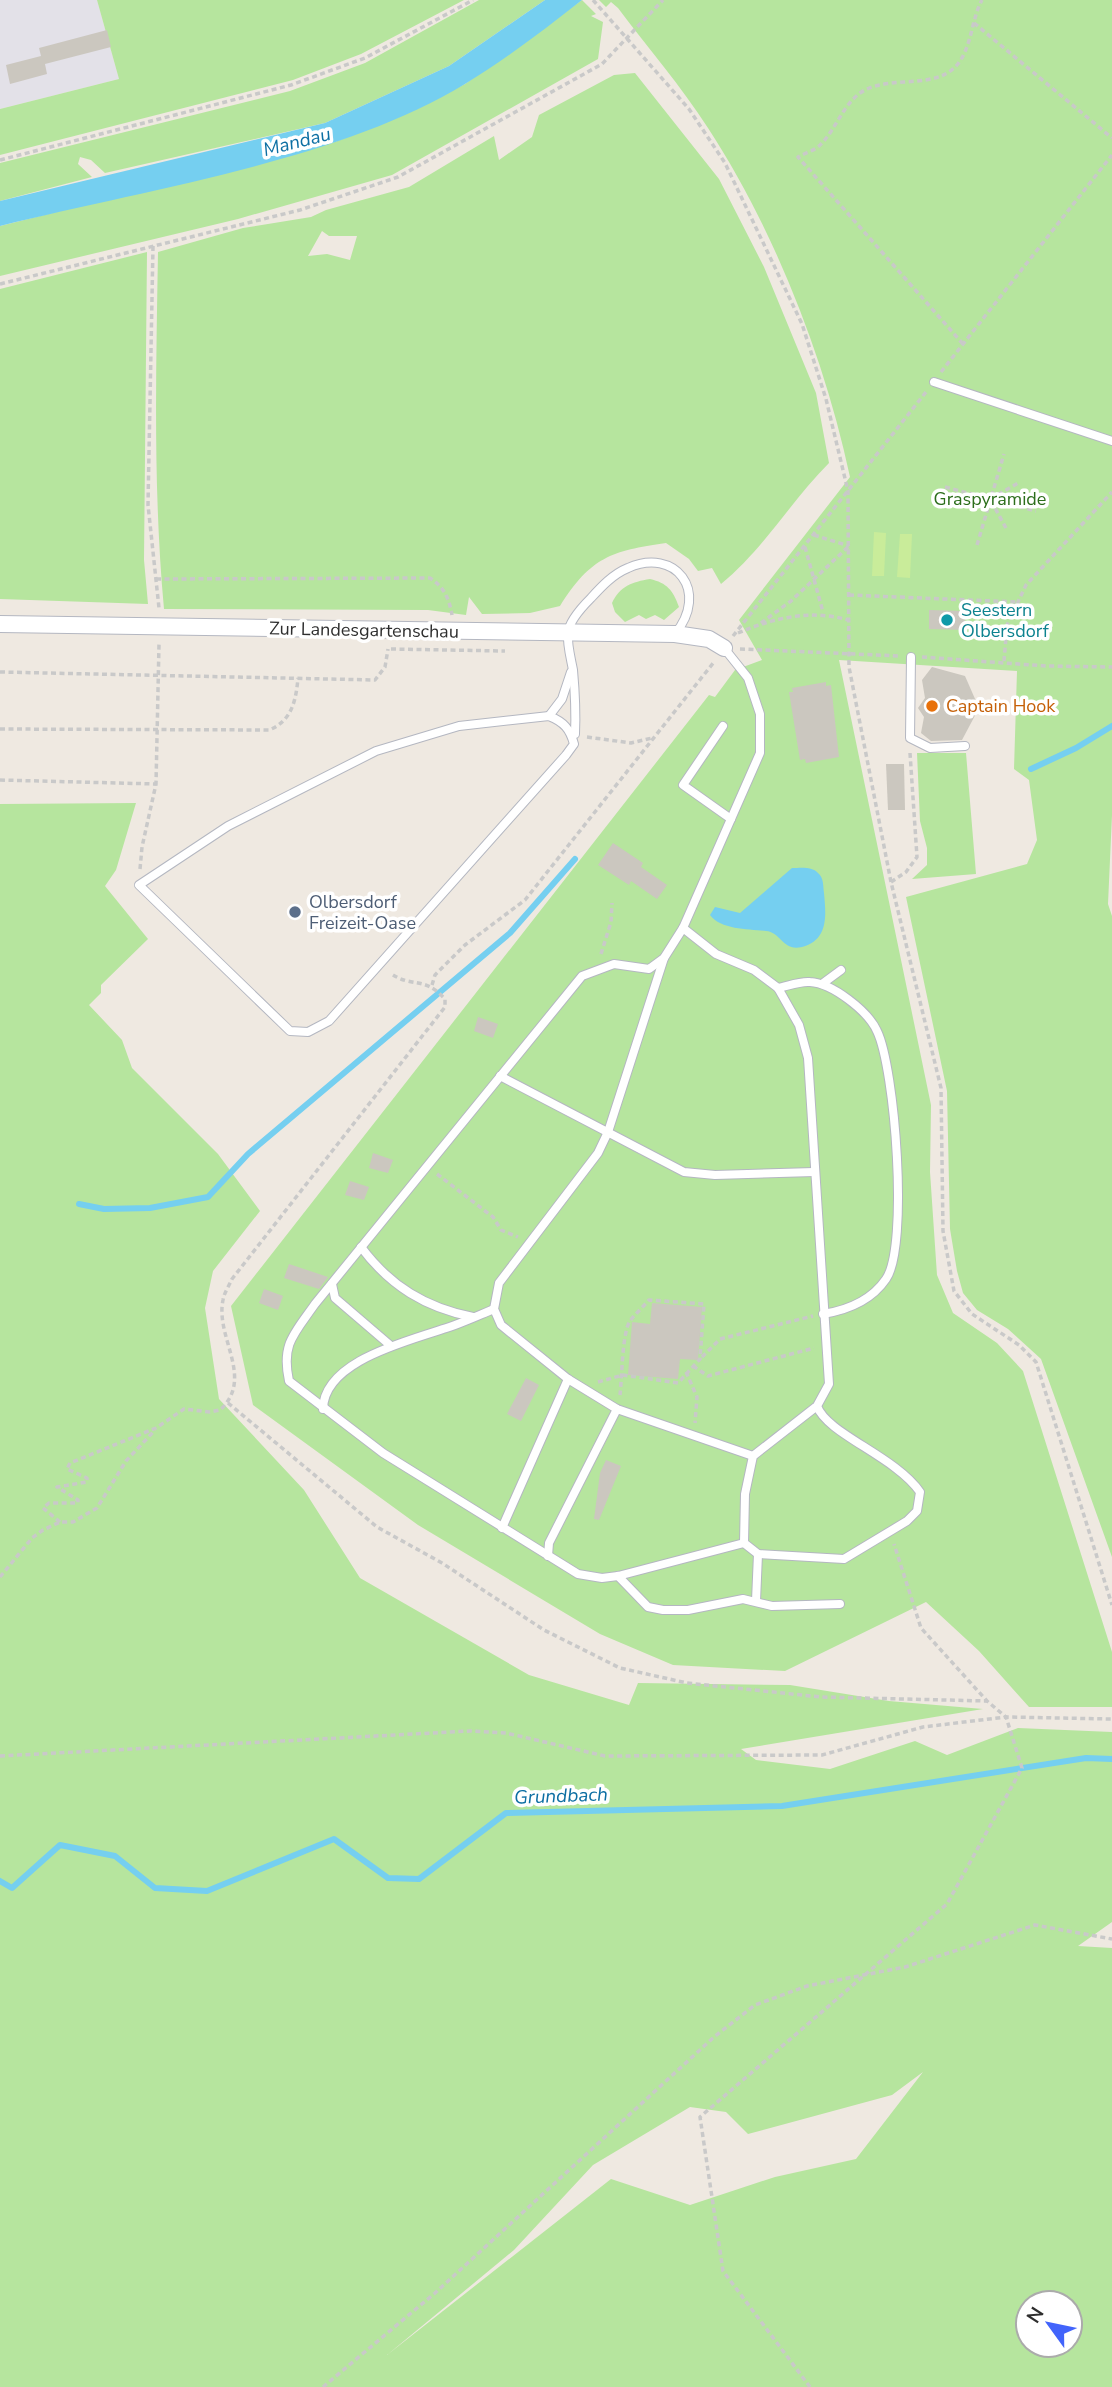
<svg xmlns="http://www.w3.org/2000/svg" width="1112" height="2387" viewBox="0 0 1112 2387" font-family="'Nunito Sans',sans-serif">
  <rect width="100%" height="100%" fill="#efe9e1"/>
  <path fill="#e3e1e8" d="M 0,0 L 97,0 L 119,79 L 0,109 Z"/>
  <g fill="#b6e59e" fill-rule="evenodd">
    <path d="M 97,0 L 464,0 L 361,54 L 293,80 L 0,155 L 0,109 L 119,79 Z"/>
    <path d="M 479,0 L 545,0 L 449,66 L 325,123 L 105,173 L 91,160 L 80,157 L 78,164 L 92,177 L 0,201 L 0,163 L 290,91 L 365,63 Z"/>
    <path d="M 582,0 L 596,14 L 591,16 L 603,22 L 598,59 L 392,175 L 238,219 L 0,276 L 0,226 L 332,143 L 399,117 L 465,84 Z"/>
    <path d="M 599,0 L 1112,0 L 1112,815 L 1108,904 L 1112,916 L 1112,1557 L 1041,1359 L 1008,1329 L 977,1310 L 963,1293 L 957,1271 L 950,1229 L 947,1091 L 906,897 L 1027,864 L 1037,840 L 1029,780 L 1014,769 L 1017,671 L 839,660 L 931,1105 L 930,1172 L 937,1275 L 953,1313 L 997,1343 L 1023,1371 L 1112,1652 L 1112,1707 L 1029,1707 L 979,1651 L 926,1602 L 785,1671 L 673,1665 L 600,1634 L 418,1525 L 253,1405 L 231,1306 L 709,695 L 715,697 L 735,670 L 762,660 L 739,620 L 850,477 C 825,359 774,229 708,128 C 681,86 648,48 618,8 L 611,2 L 606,7 Z"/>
    <path d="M 635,73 L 719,179 L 764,267 L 816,393 L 829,463 C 791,501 763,550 721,584 L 712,568 L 698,571 L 689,559 L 666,543 C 611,551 591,557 560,606 L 530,613 L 482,614 L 469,597 L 466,615 L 428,610 L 164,609 C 153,490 156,371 158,252 L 243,228 L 311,217 L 326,210 L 409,187 L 494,136 L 499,160 L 532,137 L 539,115 L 614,75 ZM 322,231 L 329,236 L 357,236 L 350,260 L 327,254 L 308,256 Z"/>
    <path d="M 147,252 L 144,560 L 148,604 L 0,599 L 0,289 Z"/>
    <path d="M 650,579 C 667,583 673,590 679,607 L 664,620 L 655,615 L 646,619 L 639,615 L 625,622 L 615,612 L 612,603 C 620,586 632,582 650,579 Z"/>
    <path d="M 917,753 L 966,753 L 976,874 L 912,879 L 927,865 L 927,848 L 920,821 Z"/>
    <path d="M 136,803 L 116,870 L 105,886 L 148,939 L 101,985 L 101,993 L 89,1005 L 122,1040 L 132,1068 L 218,1154 L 260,1211 L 213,1271 L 205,1308 L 219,1399 L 304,1490 L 360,1578 L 529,1675 L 629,1705 L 638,1683 L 790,1685 L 889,1701 L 983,1709 L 741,1749 L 756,1760 L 830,1769 L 915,1741 L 947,1755 L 1018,1728 L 1112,1732 L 1112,1922 L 1078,1946 L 1112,1948 L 1112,2387 L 0,2387 L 0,804 ZM 923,2072 L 856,2159 L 775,2177 L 690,2205 L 611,2179 L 387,2355 L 514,2250 L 593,2165 L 690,2107 L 726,2112 L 748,2134 L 892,2095 ZM 1070,2303 L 1070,2345 L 1028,2345 L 1028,2303 Z"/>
  </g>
  <g fill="#c9ec9a">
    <path d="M 874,532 L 886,533 L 884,576 L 872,576 Z"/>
    <path d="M 900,534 L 912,534 L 910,578 L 897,577 Z"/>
  </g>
  <g fill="#75cff0">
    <path d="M 545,0 L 582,0 C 545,29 506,59 465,84 C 336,162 147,189 0,226 L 0,201 L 325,123 L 449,66 Z"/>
    <path d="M 792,868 C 800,868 812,866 818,873 C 824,878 823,886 824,893 C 826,915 829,940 802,947 C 783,952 781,932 766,931 C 749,929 721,930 710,915 L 715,907 L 740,913 Z"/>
  </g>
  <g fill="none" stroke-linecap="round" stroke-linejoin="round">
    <g stroke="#75cff0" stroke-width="6">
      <path d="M 1031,769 L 1076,748 L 1112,726"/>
      <path d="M 79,1204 L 104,1209 L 150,1208 L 208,1197 L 248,1154 L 510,933 L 575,859"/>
      <path d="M 0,1881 L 12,1888 L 60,1845 L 115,1856 L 155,1888 L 207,1891 L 334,1839 L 388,1878 L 419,1879 L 506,1813 L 782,1806 L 1086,1758 L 1112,1759"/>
    </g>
  </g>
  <g fill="#cbc7bf">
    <path d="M 107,30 L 111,47 L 45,64 L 47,74 L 10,84 L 6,65 L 41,56 L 39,48 Z"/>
    <path d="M 929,610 L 965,611 L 965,630 L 929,629 Z"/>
    <path d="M 932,667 L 965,676 L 979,708 L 962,740 L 931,741 L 921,733 L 924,717 L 918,708 L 925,698 L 922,680 Z"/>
    <path d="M 826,682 L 826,686 L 831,685 L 839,757 L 806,763 L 805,759 L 800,760 L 789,692 L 793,692 L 792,688 Z"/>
    <path d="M 886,764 L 904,764 L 905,810 L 888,810 Z"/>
    <path d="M 613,843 L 643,863 L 641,867 L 667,885 L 657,899 L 631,881 L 629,885 L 598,865 Z"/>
    <path d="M 478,1017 L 498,1024 L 493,1038 L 474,1031 Z"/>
    <path d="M 373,1153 L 393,1160 L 388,1173 L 369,1168 Z"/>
    <path d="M 350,1181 L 369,1187 L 364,1200 L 345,1195 Z"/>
    <path d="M 289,1264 L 328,1277 L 319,1289 L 284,1278 Z"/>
    <path d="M 264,1289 L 283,1296 L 278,1310 L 259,1303 Z"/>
    <path d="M 652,1303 L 702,1307 L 698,1360 L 680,1359 L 678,1379 L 628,1375 L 632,1322 L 650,1324 Z"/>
    <path d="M 526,1378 L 539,1385 L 521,1421 L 507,1414 Z"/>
    <path d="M 606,1460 L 621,1466 L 599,1520 L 594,1519 L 600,1473 Z"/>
  </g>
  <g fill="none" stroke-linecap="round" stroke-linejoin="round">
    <g stroke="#b4b7c1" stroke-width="10">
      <g id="service">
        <path d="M 934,382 L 1112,441"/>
        <path d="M 724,648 L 748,678 L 760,714 L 760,753 L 683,928 L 664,958 L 649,969 L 614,964 L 582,976 L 315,1304 C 294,1334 281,1344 289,1381 L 383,1453 L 578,1574 L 602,1578 L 618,1576 L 744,1543"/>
        <path d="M 911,657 L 910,738 L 930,748 L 965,746"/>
        <path d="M 549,716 C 564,722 570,729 574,744 L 566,755 L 329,1021 L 308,1032 L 290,1031 L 139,885 L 228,826 L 376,751 L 459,726 Z"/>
        <path d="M 549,716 L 562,699 L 571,672"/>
        <path d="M 723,726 L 683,785 L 731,819"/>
        <path d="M 575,734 C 576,713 575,692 573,670 C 571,659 567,645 568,633 C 569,621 582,607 591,598 C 601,587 613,574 628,568 C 675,547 710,591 675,634"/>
        <path d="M 683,928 L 716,954 L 754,970 L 778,988 L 799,1025 L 808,1058 L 829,1384 L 817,1406 L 753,1456 L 745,1494 L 744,1543 L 758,1554 L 844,1559 L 907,1521 L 917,1511 L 920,1492 C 895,1456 827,1434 817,1406"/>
        <path d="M 664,958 L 608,1132 L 598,1153 L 499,1283 L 494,1309 L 501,1325 L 568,1379 L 617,1409 L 753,1456"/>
        <path d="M 822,984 L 841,970"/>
        <path d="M 778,988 C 788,986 800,981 810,982 C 832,983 868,1011 877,1031 C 895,1068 909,1246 886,1279 C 871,1301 848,1310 823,1314"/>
        <path d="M 500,1076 L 684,1172 L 715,1175 L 814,1172"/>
        <path d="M 361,1247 C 390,1286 426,1308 473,1317"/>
        <path d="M 332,1284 L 335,1298 L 391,1346"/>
        <path d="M 323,1409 C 324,1361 406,1342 443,1329 C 460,1324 477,1316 494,1309"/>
        <path d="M 502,1528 L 568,1379"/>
        <path d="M 548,1556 L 549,1543 L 617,1409"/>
        <path d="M 618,1576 L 648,1607 L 663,1610 L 688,1610 L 743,1599 L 772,1606 L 840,1604"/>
        <path d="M 756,1601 L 758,1554"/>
      </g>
    </g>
    <g stroke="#b4b7c1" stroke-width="18">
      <path id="minor" d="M 0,624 L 675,634 L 709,639 L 724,648"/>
    </g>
    <g stroke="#c9c9c9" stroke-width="3.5" stroke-dasharray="5 3.5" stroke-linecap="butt">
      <path d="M 593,0 L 689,109 L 725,163 L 802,324 L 826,399 L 848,491 L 849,667 L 891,882 L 941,1088 L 943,1231 L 954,1291 L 972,1314 L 1019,1345 L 1036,1362 L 1112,1605"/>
      <path d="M 974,23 L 1112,138"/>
      <path d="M 0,160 L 291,85 L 365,58 L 473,0"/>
      <path d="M 153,246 L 148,505 L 159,608"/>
      <path d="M 0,284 L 300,210 L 398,177 L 602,64 L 663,0"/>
      <path d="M 963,344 L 798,157 C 805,153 816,150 821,144 C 837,128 844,101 865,90 C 894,75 940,91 960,61 C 972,43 972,18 982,0"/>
      <path d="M 941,372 L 1112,155"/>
      <path d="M 945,487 L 1036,511"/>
      <path d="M 1006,528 L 990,499 L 1020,482"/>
      <path d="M 814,535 L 849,546"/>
      <path d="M 977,545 L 1004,454"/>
      <path d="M 805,547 L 823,612"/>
      <path d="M 156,579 L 430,578 C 445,588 449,599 452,615"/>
      <path d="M 849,595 L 1017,602"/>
      <path d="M 761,623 L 791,601 L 849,546"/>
      <path d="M 738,633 C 773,618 811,609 848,620"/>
      <path d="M 733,636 L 926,392"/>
      <path d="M 391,649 L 505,651"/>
      <path d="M 740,649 L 900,656"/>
      <path d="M 922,657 L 1046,666 L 1112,667"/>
      <path d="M 1004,661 L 1007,625 L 1026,585 L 1112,492"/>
      <path d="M 0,672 L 375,680 L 385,667 L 388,649"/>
      <path d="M 0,729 L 269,730 C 292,721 296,700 298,678"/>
      <path d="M 587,737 L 631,743 L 652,738"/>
      <path d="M 0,780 L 156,784"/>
      <path d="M 140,869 L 142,847 L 156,784 L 159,644"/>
      <path d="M 891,882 L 906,872 L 917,857 L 910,753"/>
      <path d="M 601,954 L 611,922 L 612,903"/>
      <path d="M 432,985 L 435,975 L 465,945 L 525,900 L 714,662"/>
      <path d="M 437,1174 L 493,1217 L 501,1230 L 518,1237"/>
      <path d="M 702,1357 L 720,1339 L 813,1316"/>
      <path d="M 693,1366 L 708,1376 L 814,1348"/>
      <path d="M 686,1372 L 697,1397 L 695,1423"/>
      <path d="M 598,1382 L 623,1375 L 678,1383 L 700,1359 L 704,1304 L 649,1300 C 643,1307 635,1314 630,1321 C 622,1333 622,1378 620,1395"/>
      <path d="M 228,1403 L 377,1527 L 442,1563 L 544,1630 L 620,1668 L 687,1683 L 821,1697 L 987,1701"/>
      <path d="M 60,1522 L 43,1508 L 49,1503 L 78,1503 L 78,1500 L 57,1487 L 87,1482 L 87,1478 L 67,1469 L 70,1463 L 156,1428 L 184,1409 L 210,1412 L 220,1410 C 255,1378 215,1338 223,1300 C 224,1293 229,1286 232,1279 L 445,1007 L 445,999 C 423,975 413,989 390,973"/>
      <path d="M 0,1577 L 32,1538 L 43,1530 L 60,1522 L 73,1522 L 97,1508 L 126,1461 L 155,1430"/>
      <path d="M 0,1756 L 470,1731 L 506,1733 L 605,1756 L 822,1755 L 923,1727 L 1006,1717 L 1112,1719"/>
      <path d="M 323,2387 L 435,2293 L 714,2037 L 755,2005 L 807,1986 L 905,1967 L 1035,1925 L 1112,1939"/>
      <path d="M 810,2387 L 723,2271 L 700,2117 L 947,1904 L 1022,1768 L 1006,1717 L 987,1701 L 921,1628 L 894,1544"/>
    </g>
    <use href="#service" stroke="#fff" stroke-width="8"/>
    <use href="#minor" stroke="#fff" stroke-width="16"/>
  </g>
  <circle fill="#0f9aa8" stroke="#fff" stroke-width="2.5" cx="947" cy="620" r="7"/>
  <circle fill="#e8710a" stroke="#fff" stroke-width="2.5" cx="932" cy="706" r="7"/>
  <circle fill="#5c6f8a" stroke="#fff" stroke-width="2.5" cx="295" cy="912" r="7"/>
  <g text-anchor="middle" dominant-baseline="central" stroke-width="7" stroke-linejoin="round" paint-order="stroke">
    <g font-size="18" fill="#2c6e1b" stroke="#fff">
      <text x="990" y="499">Graspyramide</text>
    </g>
    <g font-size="18" fill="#0d838f" stroke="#fff" text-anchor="start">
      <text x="961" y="610">Seestern<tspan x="961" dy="21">Olbersdorf</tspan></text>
    </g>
    <g font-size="18" fill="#2e2e2e" stroke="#fff">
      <text transform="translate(364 630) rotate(1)">Zur Landesgartenschau</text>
    </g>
    <g font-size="18" fill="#c56008" stroke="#fff" text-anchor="start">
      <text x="946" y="706">Captain Hook</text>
    </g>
    <g font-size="18" fill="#4e5e75" stroke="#fff" text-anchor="start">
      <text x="309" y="902">Olbersdorf<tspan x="309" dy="21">Freizeit-Oase</tspan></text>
    </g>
    <g font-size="19" font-style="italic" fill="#0d6fa3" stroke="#fff">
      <text transform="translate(297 142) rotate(-14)">Mandau</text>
      <text transform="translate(561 1796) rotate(-2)">Grundbach</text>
    </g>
  </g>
  <g transform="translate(1049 2324) rotate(303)"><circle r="33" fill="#ffffff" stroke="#ababab" stroke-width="2"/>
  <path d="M0-5L12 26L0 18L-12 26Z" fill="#4264fb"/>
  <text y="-10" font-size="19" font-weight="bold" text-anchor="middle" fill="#2e2e2e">N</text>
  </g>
</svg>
